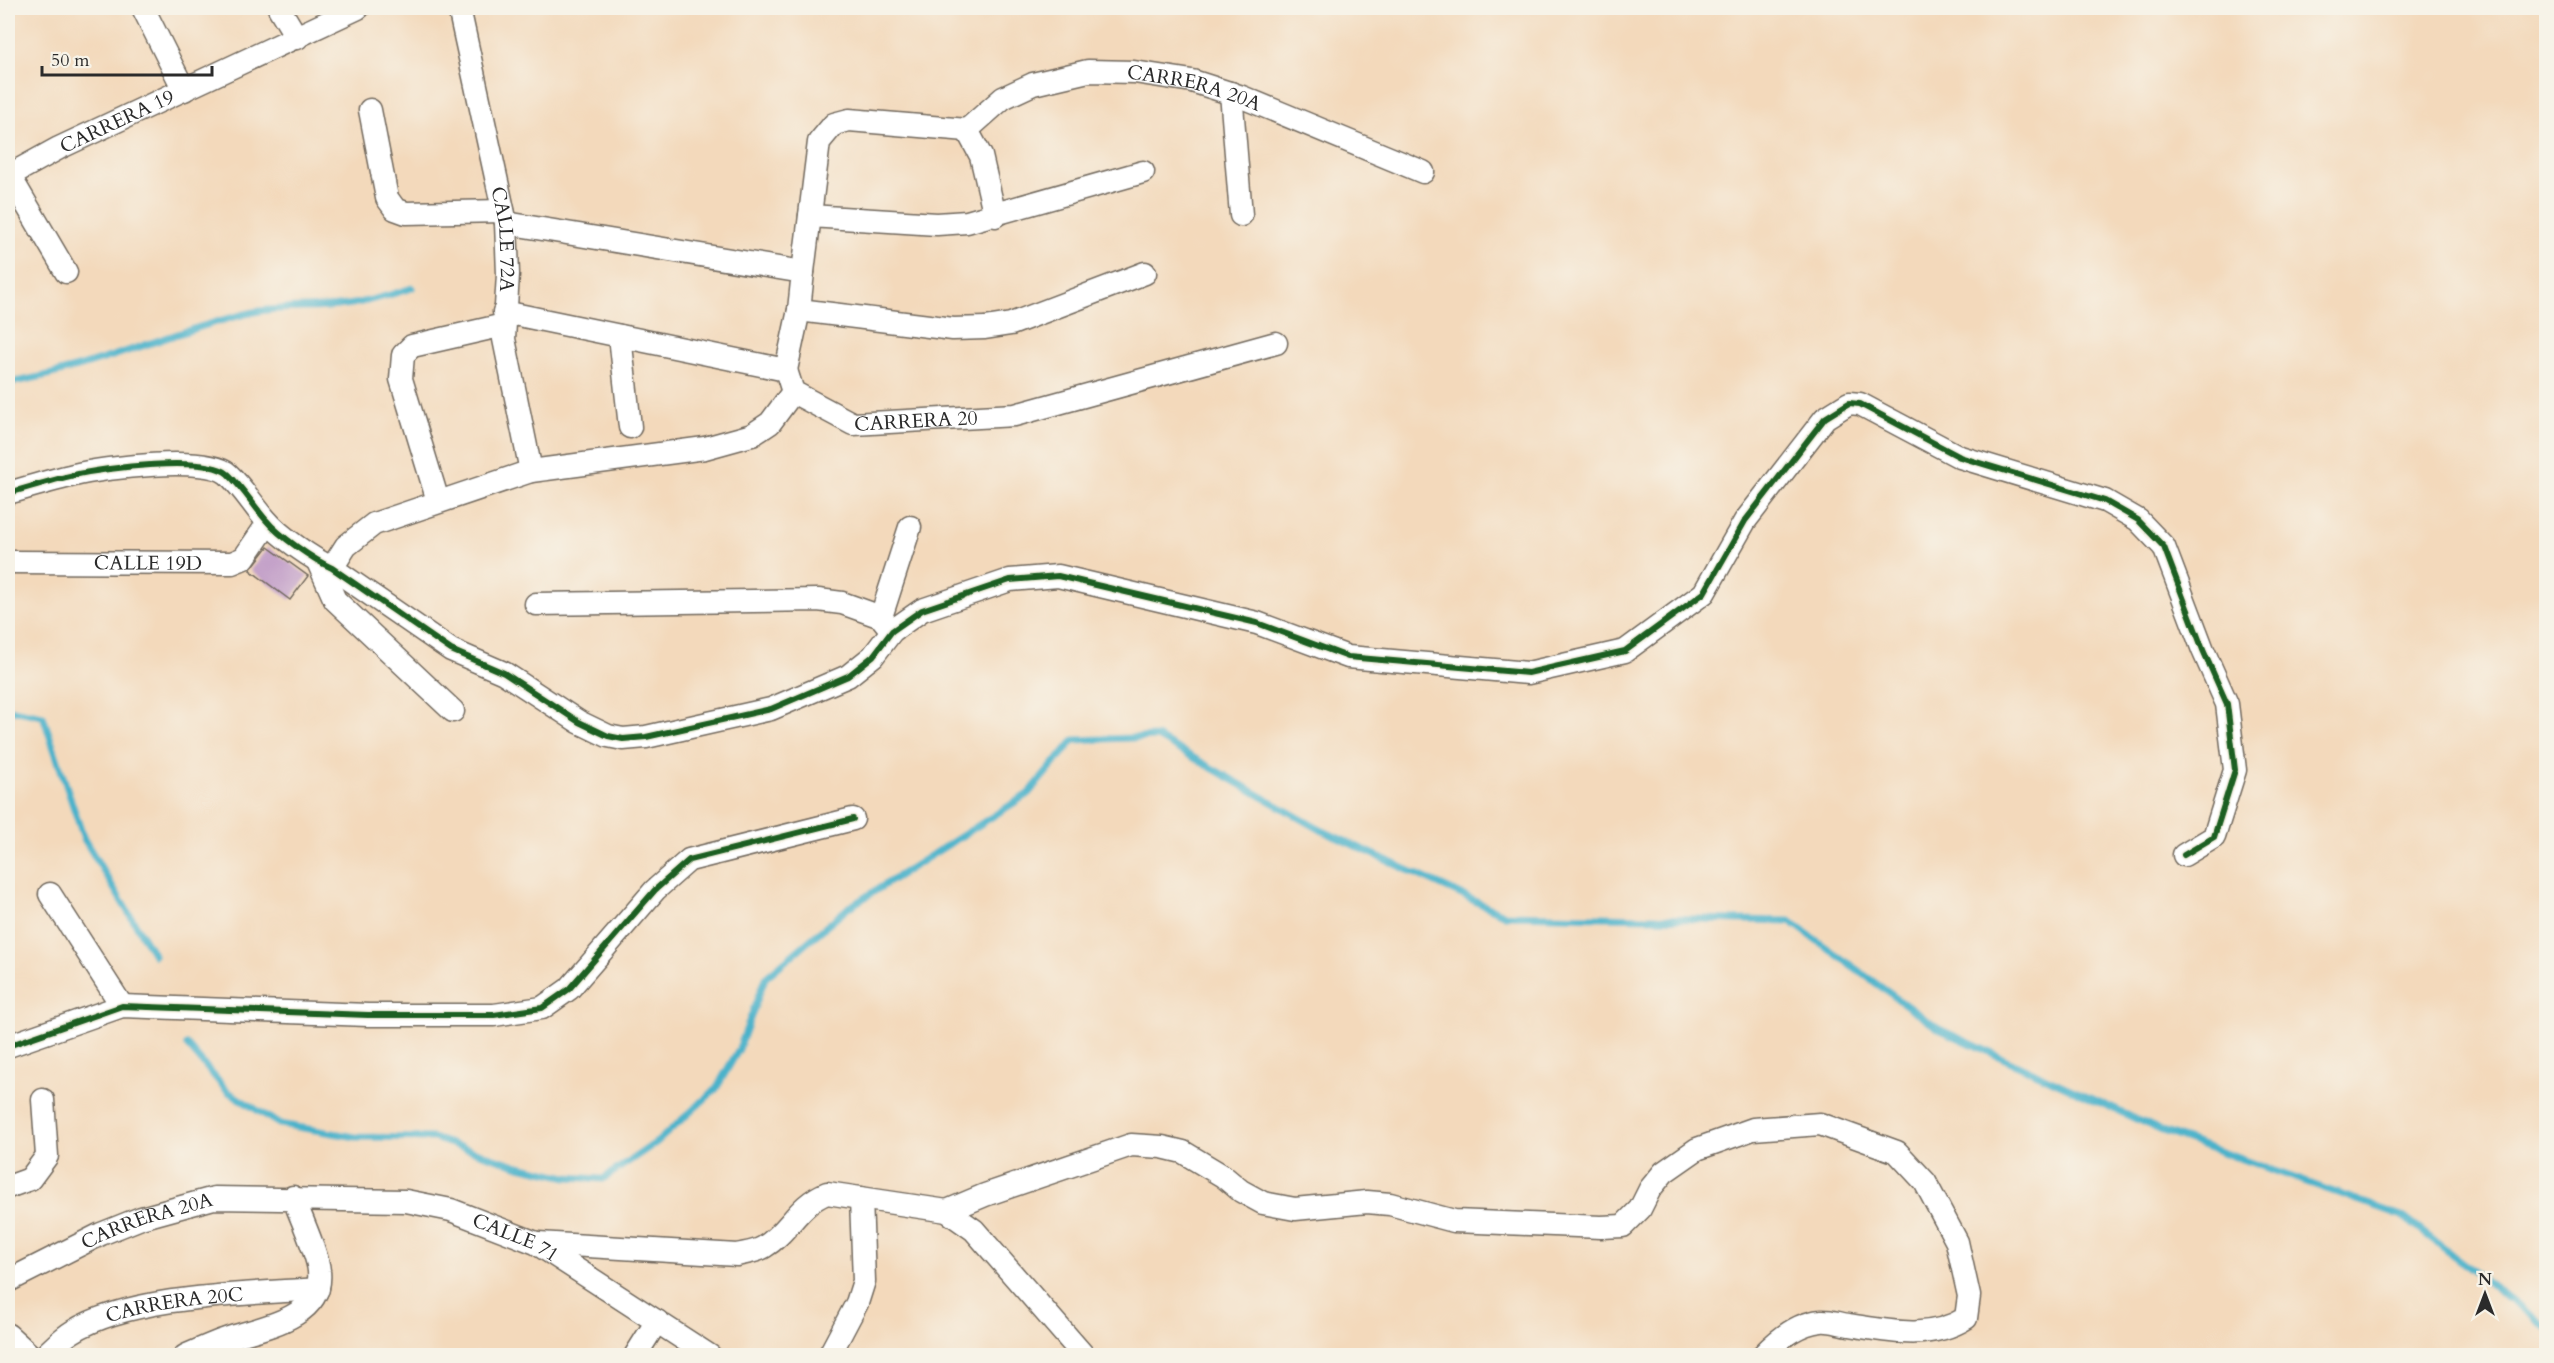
<svg xmlns="http://www.w3.org/2000/svg" width="2554" height="1363" viewBox="0 0 2554 1363" font-family="Cardo,serif">
  <rect width="100%" height="100%" fill="#f7f3e8"/>
  <filter id="ink" filterUnits="userSpaceOnUse"><feTurbulence type="fractalNoise" baseFrequency=".0167" numOctaves="2"/><feDisplacementMap in="SourceGraphic" scale="12" xChannelSelector="R" yChannelSelector="G"/><feConvolveMatrix kernelMatrix="1 2 1 2 8 2 1 2 1" color-interpolation-filters="sRGB"/></filter>
  <filter id="wash" filterUnits="userSpaceOnUse"><feTurbulence type="fractalNoise" baseFrequency=".008" numOctaves="4" result="noise"/><feDisplacementMap in="SourceGraphic" scale="24" xChannelSelector="R" yChannelSelector="G"/><feGaussianBlur stdDeviation="1.35" result="paint"/><feColorMatrix in="noise" values="0 0 0 0 0 0 0 0 0 0 0 0 0 0 0 0 0 1.4 0 .05"/><feComposite in="paint" operator="in"/></filter>
  <g filter="url(#wash)">
    <rect width="100%" height="100%" fill="#f3d9bb"/>
    <g fill="none" stroke-linecap="round" stroke-linejoin="round">
      <g stroke="#4cb2ca" stroke-width="7">
        <path d="M 8,383 C 93,370 170,331 254,312 C 284,306 315,310 346,305 C 368,302 390,295 412,288"/>
        <path d="M 8,709 L 43,716 L 84,839 L 154,955"/>
        <path d="M 187,1045 L 227,1091 L 279,1124 L 356,1137 L 433,1138 L 519,1166 L 567,1177 L 603,1179 L 657,1142 L 716,1089 L 739,1049 L 765,978 L 848,908 L 1028,794 L 1074,740 L 1157,737 L 1321,830 L 1505,915 L 1790,921 L 1939,1029 L 2162,1131 L 2402,1216 L 2546,1327"/>
      </g>
    </g>
    <g id="blocks">
      <path fill="#c4a2c9" d="M 268,547 L 308,576 L 290,600 L 250,570 Z"/>
    </g>
  </g>
  <g filter="url(#ink)">
    <use href="#blocks" fill-opacity="0" stroke="#71685d" stroke-width="1.5"/>
    <g fill="none" stroke-linecap="round" stroke-linejoin="round">
      <g stroke="#71685d" stroke-width="25">
        <g id="minor">
          <path d="M 143,8 L 184,90"/>
          <path d="M 279,8 L 297,38"/>
          <path id="s1" d="M 459,8 L 506,223 L 508,274 L 504,339 L 531,471"/>
          <path d="M 1231,93 L 1241,215"/>
          <path d="M 370,110 L 387,198 L 395,209 L 406,213 L 503,211"/>
          <path id="s2" d="M 967,130 L 1003,98 L 1033,84 L 1088,71 L 1134,72 L 1192,81 L 1242,97 L 1423,172"/>
          <path d="M 967,130 L 981,156 L 995,216"/>
          <path d="M 8,173 L 66,272"/>
          <path id="s3" d="M 8,176 L 59,148 L 358,8"/>
          <path d="M 810,216 L 937,224 L 967,222 L 1143,172"/>
          <path d="M 506,223 L 803,272 L 799,310 L 786,370"/>
          <path d="M 803,272 L 819,142 L 834,124 L 849,120 L 967,130"/>
          <path d="M 799,310 L 953,329 L 985,328 L 1011,324 L 1145,273"/>
          <path id="s4" d="M 504,312 L 786,370 L 793,392 L 853,424 L 1015,415 L 1276,343"/>
          <path d="M 620,336 L 630,427"/>
          <path d="M 8,493 C 30,487 52,480 74,475 C 103,468 206,455 228,474 C 243,488 253,505 266,520 C 279,536 314,560 332,568 L 451,650 L 504,673 L 579,722 L 608,736 L 623,739 L 646,737 L 771,709 L 848,676 L 873,656 L 892,631 L 922,610 L 1010,580 L 1058,576 L 1257,623 L 1348,657 L 1528,673 L 1625,651 L 1704,593 L 1745,521 L 1825,418 L 1849,403 L 1860,404 L 1960,457 L 2105,501 L 2138,520 L 2164,547 L 2203,650 L 2227,704 L 2235,770 L 2214,837 L 2184,855"/>
          <path d="M 438,501 L 401,379 L 403,355 L 412,346 L 504,325"/>
          <path id="s5" d="M 8,562 L 232,563 L 244,558 L 268,523"/>
          <path d="M 318,562 L 335,600 L 453,711"/>
          <path d="M 332,568 L 346,546 L 374,524 L 531,471 L 705,448 L 752,435 L 770,423 L 793,392"/>
          <path d="M 536,604 L 818,600 L 842,603 L 881,617 L 892,631"/>
          <path d="M 881,617 L 910,527"/>
          <path d="M 50,894 L 122,1006"/>
          <path d="M 8,1046 L 122,1006 L 368,1015 L 494,1015 L 542,1008 L 569,989 L 655,890 L 689,860 L 853,819"/>
          <path d="M 8,1187 L 30,1179 L 47,1156 L 43,1100"/>
          <path d="M 947,1211 L 985,1195 L 1131,1145 L 1162,1147 L 1183,1152 L 1223,1176 L 1241,1191 L 1263,1203 L 1295,1209 L 1367,1202 L 1390,1204 L 1454,1221 L 1601,1227 L 1623,1226 L 1640,1209 L 1650,1189 L 1664,1172 L 1697,1149 L 1753,1129 L 1820,1124 L 1897,1152 L 1925,1182 L 1957,1242 L 1969,1296 L 1966,1318 C 1930,1341 1888,1331 1849,1325 C 1840,1324 1830,1320 1821,1321 C 1798,1323 1777,1340 1762,1356"/>
          <path d="M 538,1243 L 737,1255 C 745,1253 756,1252 764,1247 C 790,1231 797,1205 827,1193 L 947,1211 L 974,1230 L 1084,1356"/>
          <path id="s6" d="M 8,1281 L 101,1234 L 141,1218 L 214,1198 L 406,1201 L 451,1210 L 536,1243 L 710,1356"/>
          <path d="M 8,1335 L 31,1356"/>
          <path id="s7" d="M 44,1356 C 53,1348 62,1338 72,1332 C 131,1295 249,1294 318,1289"/>
          <path d="M 185,1356 C 201,1349 216,1342 232,1337 C 265,1327 324,1317 319,1271 C 318,1255 300,1215 293,1197"/>
          <path d="M 635,1356 L 657,1321"/>
          <path d="M 829,1356 L 857,1303 L 864,1281 L 861,1198"/>
        </g>
      </g>
      <use href="#minor" stroke="#fff" stroke-width="22"/>
      <g stroke="#f7f3e8" stroke-width="10">
        <g id="cycleway">
          <path d="M 8,493 C 30,487 52,480 74,475 C 103,468 206,455 228,474 C 243,488 253,505 266,520 C 279,536 314,560 332,568 L 451,650 L 504,673 L 579,722 L 608,736 L 623,739 L 646,737 L 771,709 L 848,676 L 873,656 L 892,631 L 922,610 L 1010,580 L 1058,576 L 1257,623 L 1348,657 L 1528,673 L 1625,651 L 1704,593 L 1745,521 L 1825,418 L 1849,403 L 1860,404 L 1960,457 L 2105,501 L 2138,520 L 2164,547 L 2203,650 L 2227,704 L 2235,770 L 2214,837 L 2184,855"/>
          <path d="M 8,1046 L 122,1006 L 368,1015 L 494,1015 L 542,1008 L 569,989 L 655,890 L 689,860 L 853,819"/>
        </g>
      </g>
      <use href="#cycleway" stroke="#1b5e20" stroke-width="6"/>
    </g>
  </g>
  <g text-anchor="middle" dominant-baseline="central" stroke-width="4.5" stroke-linejoin="round" paint-order="stroke">
    <g font-size="20" fill="#2b2b2b" stroke="#f7f3e8">
      <text stroke="none"><textPath href="#s2" startOffset="246">CARRERA 20A</textPath></text>
      <text stroke="none"><textPath href="#s3" startOffset="122">CARRERA 19</textPath></text>
      <text stroke="none"><textPath href="#s1" startOffset="236">CALLE 72A</textPath></text>
      <text stroke="none"><textPath href="#s4" startOffset="442">CARRERA 20</textPath></text>
      <text stroke="none"><textPath href="#s5" startOffset="140">CALLE 19D</textPath></text>
      <text stroke="none"><textPath href="#s6" startOffset="152">CARRERA 20A</textPath></text>
      <text stroke="none"><textPath href="#s6" startOffset="531">CALLE 71</textPath></text>
      <text stroke="none"><textPath href="#s7" startOffset="144">CARRERA 20C</textPath></text>
    </g>
  </g>
  <rect width="2554" height="1363" fill="none" stroke="#f7f3e8" stroke-width="30"/>
  <g transform="translate(2485 1294)" stroke="#f7f3e8" stroke-width="4.5" paint-order="stroke">
  <path d="M0-4.5L10 22L0 15L-10 22Z" fill="#2b2b2b"/>
  <text y="-9" font-size="16" font-weight="bold" text-anchor="middle" fill="#2b2b2b">N</text>
  </g>
  <path d="M42 66v9h170v-9" fill="none" stroke="#2b2b2b" stroke-width="3"/>
  <text x="51" y="66" font-size="18" fill="#2b2b2b" stroke="#f7f3e8" stroke-width="4.5" paint-order="stroke">50 m</text>
</svg>
